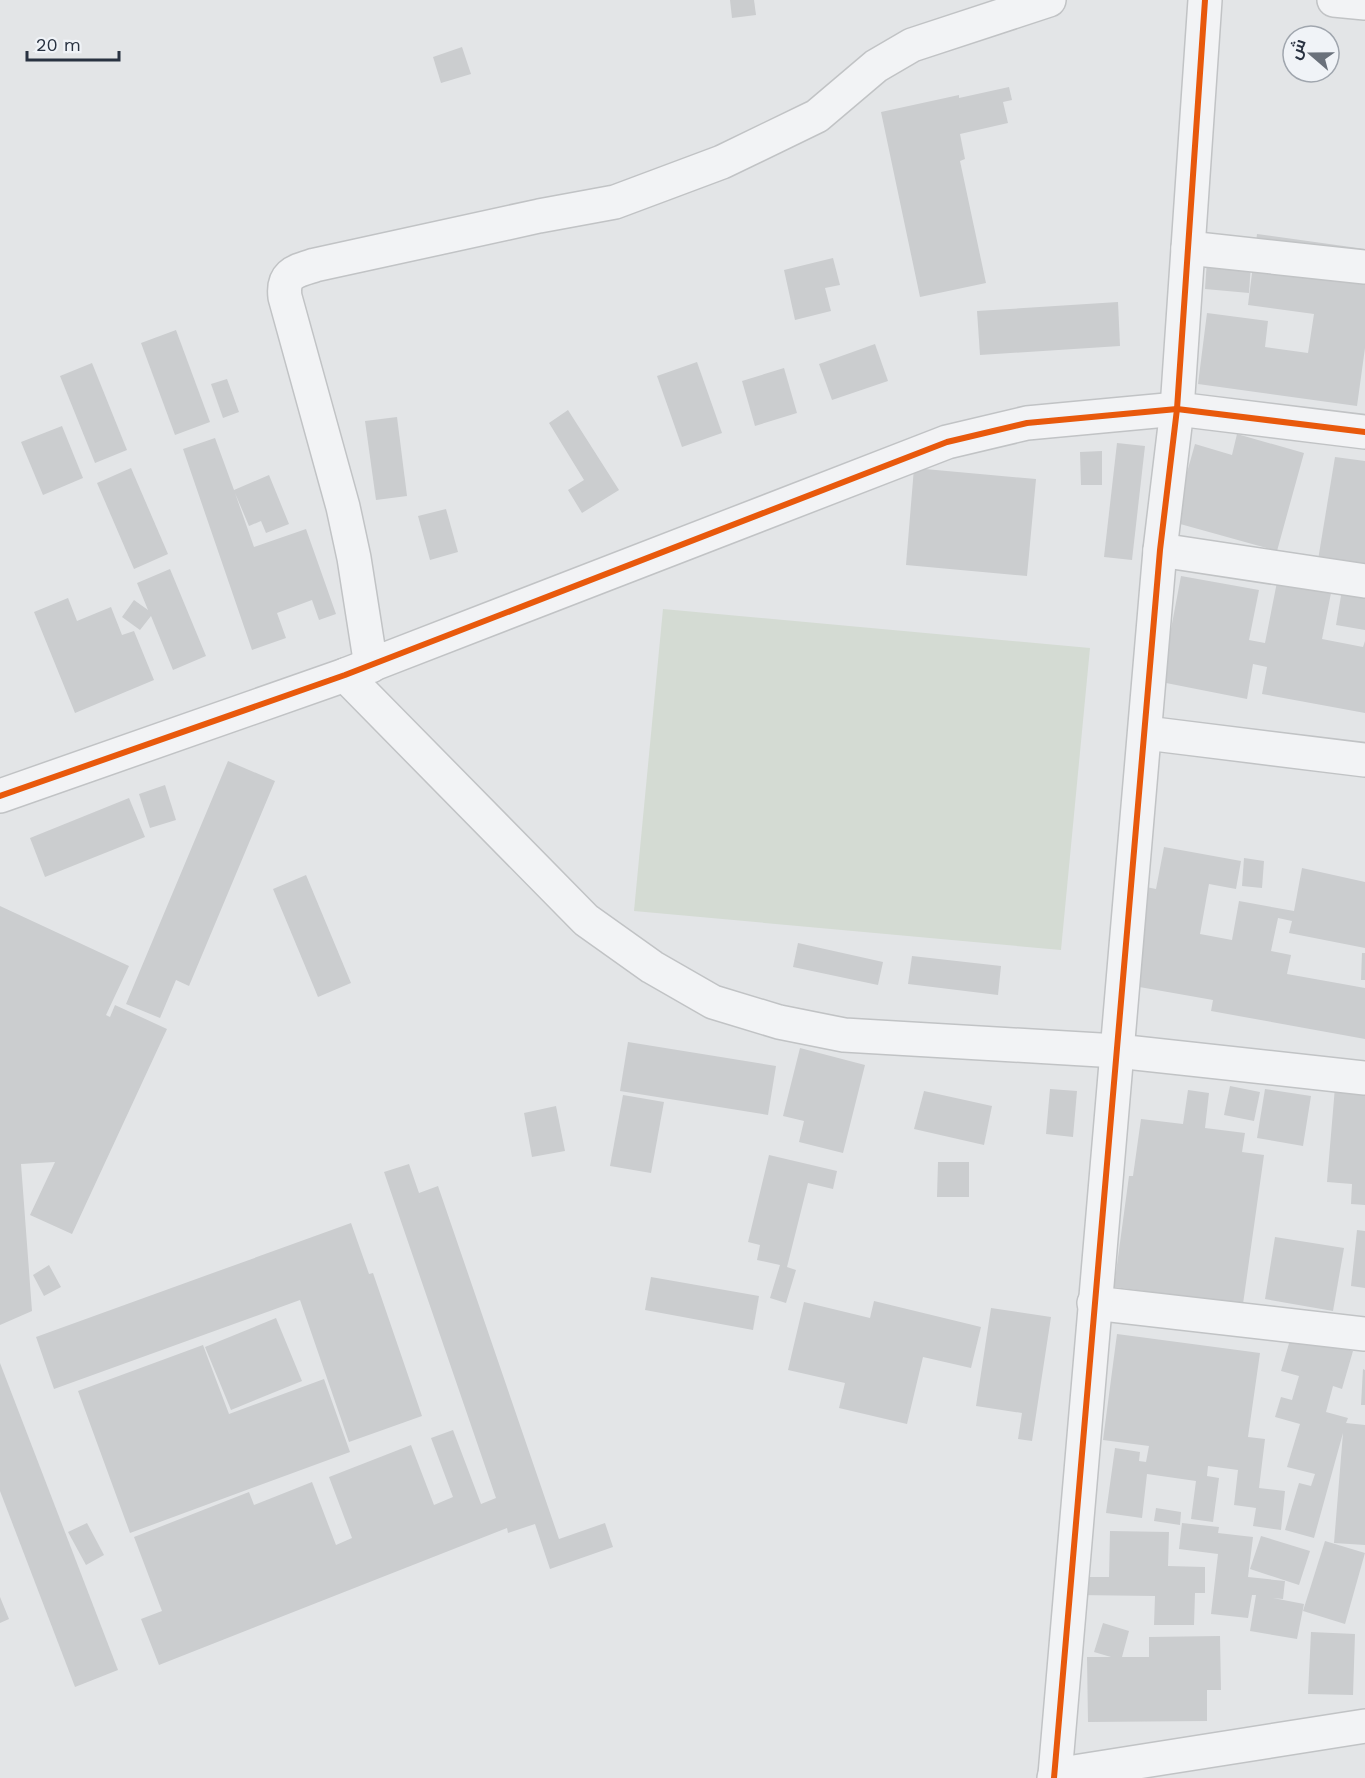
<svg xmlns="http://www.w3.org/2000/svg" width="1365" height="1778" viewBox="0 0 1365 1778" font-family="'Work Sans',Cairo,sans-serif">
  <rect width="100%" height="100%" fill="#e3e5e7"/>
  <path fill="#d4dbd3" d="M 663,609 L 1090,648 L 1061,950 L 634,911 Z"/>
  <g fill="#cbcdcf">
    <path d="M 730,0 L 754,0 L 756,15 L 732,18 Z"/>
    <path d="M 462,47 L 471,74 L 441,83 L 433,57 Z"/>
    <path d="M 1009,87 L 1012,100 L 1003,102 L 1008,123 L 960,134 L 965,159 L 960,161 L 986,283 L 920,297 L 881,112 L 959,95 L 959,98 Z"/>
    <path d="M 1257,234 L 1365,249 L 1365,348 L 1357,406 L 1198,384 L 1207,313 L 1268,321 L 1265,347 L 1308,353 L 1314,314 L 1248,305 Z"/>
    <path d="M 1208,245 L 1252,249 L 1249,293 L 1205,289 Z"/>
    <path d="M 833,258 L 840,285 L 825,288 L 831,311 L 795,320 L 784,270 Z"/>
    <path d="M 1118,302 L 1120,346 L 980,355 L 977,311 Z"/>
    <path d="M 176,330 L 210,422 L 175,435 L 141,343 Z"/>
    <path d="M 875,344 L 888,381 L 832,400 L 819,364 Z"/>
    <path d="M 697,362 L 722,433 L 682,447 L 657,376 Z"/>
    <path d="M 92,363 L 127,450 L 95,463 L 60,376 Z"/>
    <path d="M 784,368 L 797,413 L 755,426 L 742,381 Z"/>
    <path d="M 227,379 L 239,412 L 223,418 L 211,384 Z"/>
    <path d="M 568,410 L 619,490 L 582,513 L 568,490 L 584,480 L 549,423 Z"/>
    <path d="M 397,417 L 407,496 L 376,500 L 365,421 Z"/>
    <path d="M 62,426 L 83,478 L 43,495 L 21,442 Z"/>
    <path d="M 1237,434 L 1304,453 L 1277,551 L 1173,522 L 1195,444 L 1232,455 Z"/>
    <path d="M 215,438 L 234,490 L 269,475 L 289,524 L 266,533 L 261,521 L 249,526 L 235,493 L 254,547 L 306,529 L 336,614 L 319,620 L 312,600 L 277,613 L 286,638 L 252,650 L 183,449 Z"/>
    <path d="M 1117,443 L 1145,446 L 1132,560 L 1104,557 Z"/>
    <path d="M 1102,451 L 1102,485 L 1081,485 L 1080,452 Z"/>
    <path d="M 1335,457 L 1365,461 L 1365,568 L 1318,560 Z"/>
    <path d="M 131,468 L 168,554 L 134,569 L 97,483 Z"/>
    <path d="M 914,468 L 1036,479 L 1027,576 L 906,565 Z"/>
    <path d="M 446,509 L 458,552 L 430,560 L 418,516 Z"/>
    <path d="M 170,569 L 206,656 L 173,670 L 151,616 L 140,630 L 122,617 L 134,600 L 148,610 L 137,583 Z"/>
    <path d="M 1181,576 L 1259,590 L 1249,640 L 1265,643 L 1277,582 L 1331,593 L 1322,639 L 1363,647 L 1365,641 L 1365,713 L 1262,694 L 1267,667 L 1253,664 L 1247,699 L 1161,682 Z"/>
    <path d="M 1342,590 L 1365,595 L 1365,630 L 1336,625 Z"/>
    <path d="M 68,598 L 77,621 L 111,607 L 122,635 L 134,631 L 154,680 L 75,713 L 34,612 Z"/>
    <path d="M 228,761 L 275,781 L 189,986 L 176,980 L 160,1018 L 126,1004 Z"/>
    <path d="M 165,785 L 176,820 L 150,828 L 139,794 Z"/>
    <path d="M 129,798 L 145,837 L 45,877 L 30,838 Z"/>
    <path d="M 1164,847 L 1241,861 L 1236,889 L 1209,884 L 1200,934 L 1232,940 L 1239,901 L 1294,911 L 1302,868 L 1365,882 L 1365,948 L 1289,933 L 1292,921 L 1278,918 L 1271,951 L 1291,955 L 1287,974 L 1365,988 L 1365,1039 L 1211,1011 L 1213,1000 L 1128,985 L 1146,887 L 1156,889 Z"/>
    <path d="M 1244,858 L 1264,861 L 1262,888 L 1242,886 Z"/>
    <path d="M 306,875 L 351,983 L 318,997 L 273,889 Z"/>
    <path d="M 0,906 L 129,966 L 106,1015 L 110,1017 L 115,1005 L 167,1029 L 72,1234 L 30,1215 L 55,1162 L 21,1164 L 32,1311 L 0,1325 Z"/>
    <path d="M 798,943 L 883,962 L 878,985 L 793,967 Z"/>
    <path d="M 1362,953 L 1365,953 L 1365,980 L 1361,980 Z"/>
    <path d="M 912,956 L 1001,966 L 998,995 L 908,984 Z"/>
    <path d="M 628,1042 L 776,1066 L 768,1115 L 620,1091 Z"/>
    <path d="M 800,1048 L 865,1065 L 843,1153 L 799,1142 L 804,1121 L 783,1116 Z"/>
    <path d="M 1230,1086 L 1260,1092 L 1254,1121 L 1224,1115 Z"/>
    <path d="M 1335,1087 L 1365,1090 L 1365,1205 L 1351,1204 L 1352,1184 L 1327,1182 Z"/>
    <path d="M 1050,1089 L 1077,1091 L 1073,1137 L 1046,1134 Z"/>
    <path d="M 1265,1089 L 1311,1096 L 1303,1146 L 1257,1138 Z"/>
    <path d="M 1188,1090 L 1209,1093 L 1205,1128 L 1245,1133 L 1242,1152 L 1264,1155 L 1243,1304 L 1114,1287 L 1129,1176 L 1133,1176 L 1141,1119 L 1183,1124 Z"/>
    <path d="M 924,1091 L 992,1106 L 984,1145 L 914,1129 Z"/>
    <path d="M 623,1095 L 664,1102 L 651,1173 L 610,1166 Z"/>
    <path d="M 556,1106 L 565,1151 L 532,1157 L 524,1113 Z"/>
    <path d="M 769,1155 L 837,1171 L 833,1189 L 808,1183 L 787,1267 L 796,1270 L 786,1303 L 770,1298 L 780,1265 L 757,1260 L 760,1245 L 748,1242 Z"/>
    <path d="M 938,1162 L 969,1162 L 969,1197 L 937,1197 Z"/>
    <path d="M 409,1164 L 419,1193 L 438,1186 L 559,1539 L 605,1523 L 613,1547 L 550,1569 L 535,1524 L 508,1533 L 507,1528 L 159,1665 L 141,1619 L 162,1611 L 134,1537 L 249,1492 L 254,1505 L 312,1482 L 336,1545 L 352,1538 L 329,1477 L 411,1445 L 434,1505 L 453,1497 L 431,1438 L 453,1430 L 481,1504 L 496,1498 L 384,1172 Z"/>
    <path d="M 351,1223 L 369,1274 L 373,1273 L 422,1416 L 349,1442 L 300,1300 L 54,1389 L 36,1337 Z"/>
    <path d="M 1357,1230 L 1365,1231 L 1365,1288 L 1351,1286 Z"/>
    <path d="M 1275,1237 L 1344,1248 L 1333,1311 L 1265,1299 Z"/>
    <path d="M 49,1265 L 61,1287 L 44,1296 L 33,1275 Z"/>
    <path d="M 651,1277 L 759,1296 L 753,1330 L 645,1310 Z"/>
    <path d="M 874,1301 L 981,1327 L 971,1368 L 923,1357 L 907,1424 L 839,1408 L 845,1383 L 788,1370 L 804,1302 L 870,1318 Z"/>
    <path d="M 991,1308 L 1051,1317 L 1032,1441 L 1018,1439 L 1022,1413 L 976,1406 Z"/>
    <path d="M 276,1318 L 302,1381 L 231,1410 L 205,1347 Z"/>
    <path d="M 1292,1333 L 1353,1351 L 1342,1389 L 1333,1386 L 1326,1412 L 1348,1418 L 1346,1423 L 1365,1425 L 1365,1545 L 1334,1543 L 1343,1433 L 1314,1538 L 1285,1530 L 1299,1483 L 1311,1486 L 1315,1474 L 1287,1467 L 1300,1424 L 1275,1417 L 1281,1397 L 1292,1400 L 1299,1376 L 1281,1371 Z"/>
    <path d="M 1117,1334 L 1260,1353 L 1248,1437 L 1265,1439 L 1259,1488 L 1285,1491 L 1281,1530 L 1253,1526 L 1256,1508 L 1234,1505 L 1238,1470 L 1208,1466 L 1207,1476 L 1219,1478 L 1213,1522 L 1191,1519 L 1196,1481 L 1147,1474 L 1142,1518 L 1106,1513 L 1115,1448 L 1140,1452 L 1139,1461 L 1146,1462 L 1149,1446 L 1103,1440 Z"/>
    <path d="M 203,1345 L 229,1414 L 324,1379 L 350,1452 L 130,1533 L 78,1391 Z"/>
    <path d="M 0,1363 L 118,1670 L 75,1687 L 0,1491 Z"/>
    <path d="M 1363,1369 L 1365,1370 L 1365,1405 L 1361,1405 Z"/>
    <path d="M 1156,1508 L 1181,1512 L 1180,1525 L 1154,1521 Z"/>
    <path d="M 87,1523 L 104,1555 L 86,1565 L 68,1532 Z"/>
    <path d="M 1182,1523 L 1219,1527 L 1218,1533 L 1253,1537 L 1248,1577 L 1285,1581 L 1283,1599 L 1273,1598 L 1304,1604 L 1297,1639 L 1250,1631 L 1256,1595 L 1252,1595 L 1248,1618 L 1211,1614 L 1218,1554 L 1179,1549 Z"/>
    <path d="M 1110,1531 L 1169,1532 L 1168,1566 L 1205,1567 L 1205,1593 L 1195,1593 L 1194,1625 L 1154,1625 L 1155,1596 L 1077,1595 L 1077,1577 L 1109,1577 Z"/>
    <path d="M 1261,1536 L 1310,1551 L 1299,1585 L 1250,1569 Z"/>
    <path d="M 1325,1541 L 1365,1553 L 1345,1624 L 1303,1611 Z"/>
    <path d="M 0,1597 L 9,1619 L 0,1623 Z"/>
    <path d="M 1103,1623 L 1129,1631 L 1122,1657 L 1149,1657 L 1149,1637 L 1220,1636 L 1221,1690 L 1207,1690 L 1207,1721 L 1088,1722 L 1087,1657 L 1111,1657 L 1094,1652 Z"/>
    <path d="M 1311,1632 L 1355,1634 L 1353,1695 L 1308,1694 Z"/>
  </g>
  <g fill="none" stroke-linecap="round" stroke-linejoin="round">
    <g stroke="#c1c3c5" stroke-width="36">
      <g id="minor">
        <path d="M 1334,0 L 1365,3"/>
        <path d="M 1188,248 L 1365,267"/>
        <path d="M 1160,550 L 1365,581"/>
        <path d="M 371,666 L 354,558 L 343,507 L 285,297 C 282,273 296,271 315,265 L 539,216 L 615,202 L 722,162 L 817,116 L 876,66 L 912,45 L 1049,0"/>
        <path d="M 345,675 L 586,920 L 652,967 L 713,1002 L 779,1022 L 844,1035 L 1117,1051 L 1365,1078"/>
        <path d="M 1146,733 L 1365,760"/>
        <path d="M 0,796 L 345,675 L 947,442 L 1027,423 L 1177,409 L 1365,432"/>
        <path d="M 1094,1303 L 1365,1334"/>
        <path d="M 1055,1775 L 1160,550 L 1177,409 L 1205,0"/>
      </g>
    </g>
    <g stroke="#c1c3c5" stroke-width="36">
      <path id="tertiary" d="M 1054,1778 L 1055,1775 L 1365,1726"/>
    </g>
    <use href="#minor" stroke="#f2f3f5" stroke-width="33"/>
    <use href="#tertiary" stroke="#f2f3f5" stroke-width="33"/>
    <g stroke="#f0f3f7" stroke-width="10">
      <g id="cycleway">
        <path d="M 0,796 L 345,675 L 947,442 L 1027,423 L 1177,409 L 1365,432"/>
        <path d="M 1054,1778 L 1160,550 L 1177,409 L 1205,0"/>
      </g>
    </g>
    <use href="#cycleway" stroke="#e8590c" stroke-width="6"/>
  </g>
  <g transform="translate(1311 54) rotate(290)"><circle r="28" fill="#f0f3f7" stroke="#a0a6ae" stroke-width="1.5"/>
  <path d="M0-4.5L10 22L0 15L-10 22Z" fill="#6a717b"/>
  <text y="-9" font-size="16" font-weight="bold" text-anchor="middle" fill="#293241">ش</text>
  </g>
  <path d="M27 51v9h92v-9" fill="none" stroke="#293241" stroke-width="3"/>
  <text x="36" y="51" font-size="18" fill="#293241" stroke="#f0f3f7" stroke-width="4.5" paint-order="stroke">20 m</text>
</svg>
